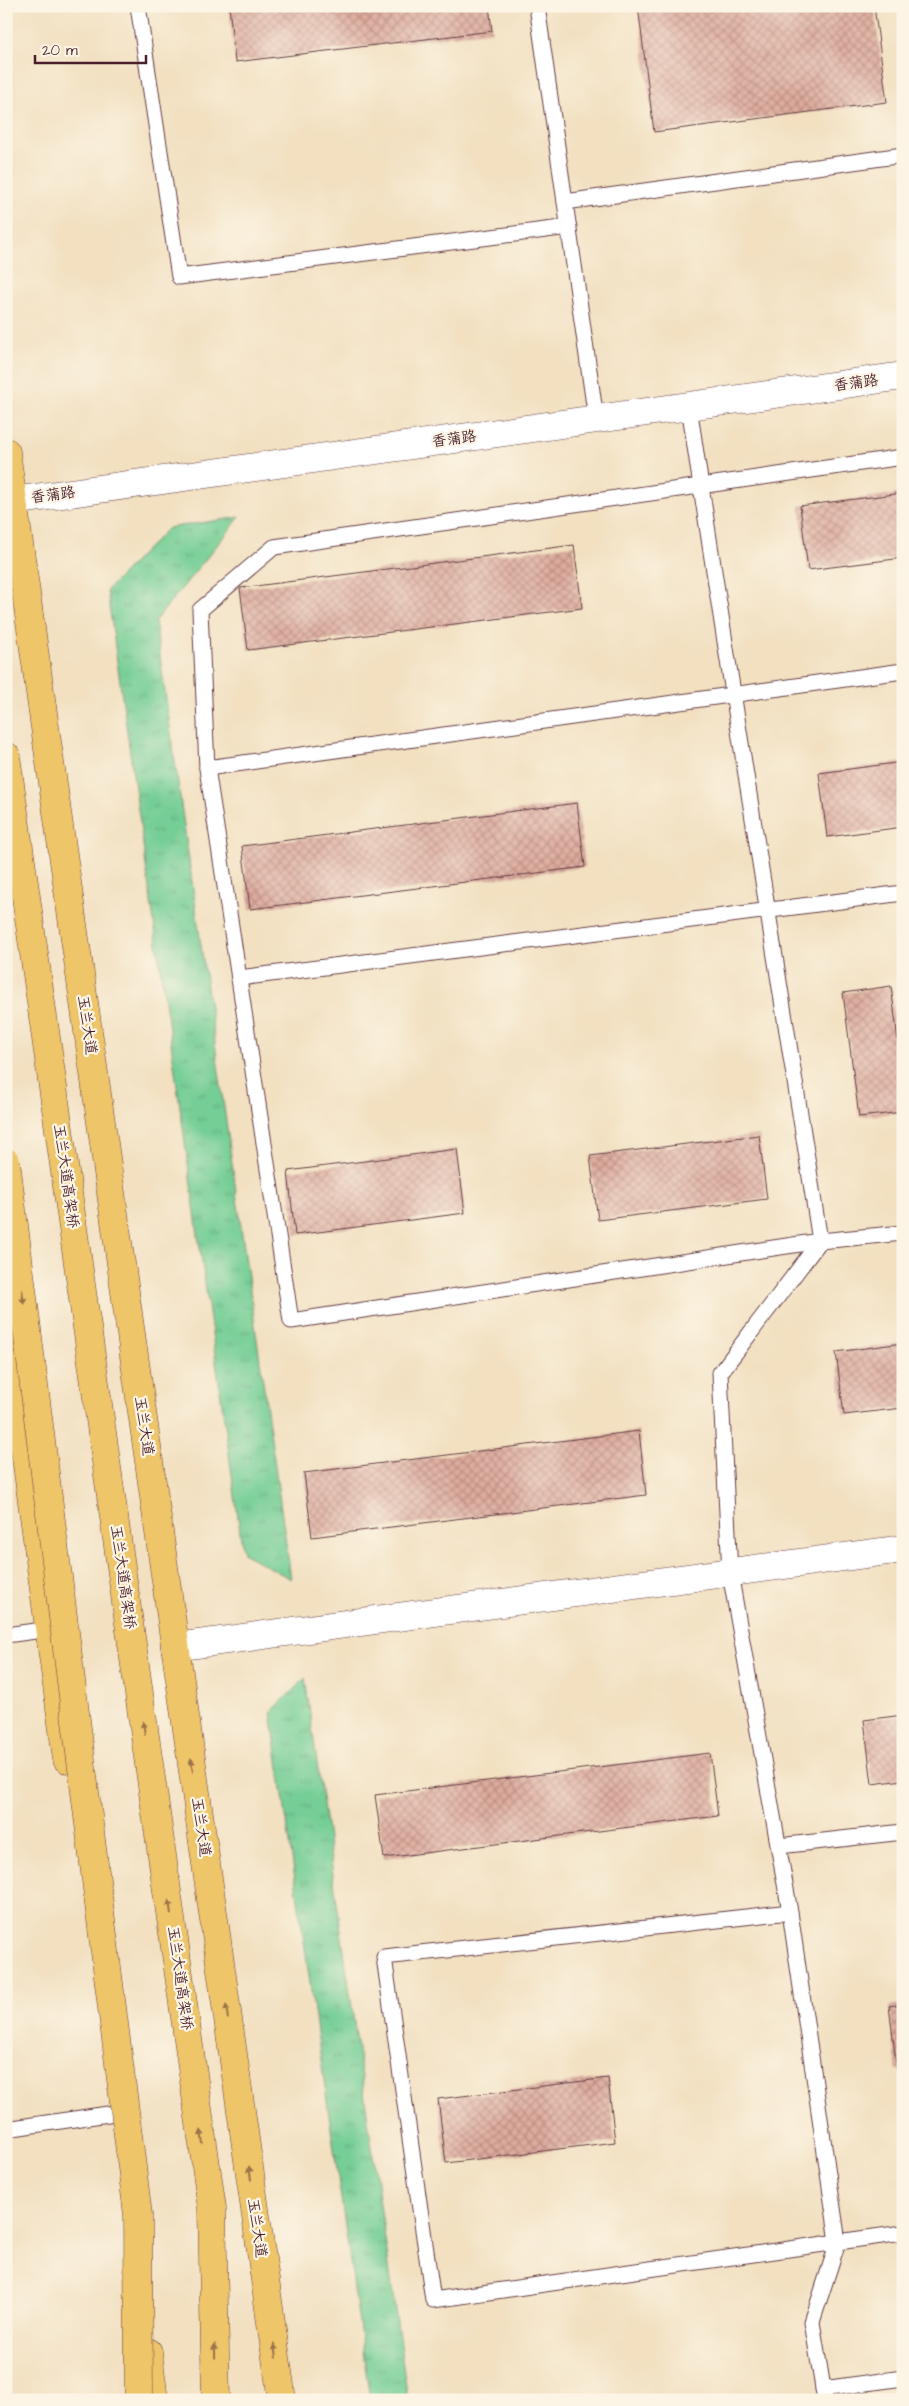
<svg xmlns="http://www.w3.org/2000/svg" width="909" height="2406" viewBox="0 0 909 2406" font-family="'Architects Daughter','LXGW WenKai TC',sans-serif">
  <defs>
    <pattern id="grass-tufts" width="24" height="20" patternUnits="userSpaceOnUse" patternTransform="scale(1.25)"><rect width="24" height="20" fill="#74ce95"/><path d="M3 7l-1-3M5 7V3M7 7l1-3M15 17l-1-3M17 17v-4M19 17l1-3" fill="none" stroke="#66b081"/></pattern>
    <pattern id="building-cross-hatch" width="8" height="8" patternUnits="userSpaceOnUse" patternTransform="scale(1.25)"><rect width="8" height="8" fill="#deac9e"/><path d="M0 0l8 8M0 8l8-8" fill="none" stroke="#b68b81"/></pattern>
  </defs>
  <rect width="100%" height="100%" fill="#fcf5e5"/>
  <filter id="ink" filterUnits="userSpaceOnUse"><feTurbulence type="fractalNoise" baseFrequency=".02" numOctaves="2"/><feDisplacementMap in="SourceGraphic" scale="10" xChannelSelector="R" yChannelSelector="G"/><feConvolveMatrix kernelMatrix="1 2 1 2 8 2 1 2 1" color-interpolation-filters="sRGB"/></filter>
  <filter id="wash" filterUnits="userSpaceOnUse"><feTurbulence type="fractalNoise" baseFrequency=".0096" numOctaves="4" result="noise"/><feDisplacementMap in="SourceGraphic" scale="20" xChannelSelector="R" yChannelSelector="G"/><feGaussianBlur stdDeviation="1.12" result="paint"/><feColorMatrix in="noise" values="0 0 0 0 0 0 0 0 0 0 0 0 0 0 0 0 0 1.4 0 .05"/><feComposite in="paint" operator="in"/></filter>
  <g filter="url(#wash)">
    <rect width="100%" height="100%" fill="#f2e0c1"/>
    <g fill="url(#grass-tufts)" stroke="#5f7660">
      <path d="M 240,517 L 155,621 L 291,1579 L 243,1553 L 107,590 L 168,528 Z"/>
      <path d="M 305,1678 L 408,2400 L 370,2400 L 271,1712 Z"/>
    </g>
    <g id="blocks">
      <g fill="url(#building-cross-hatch)">
        <path d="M 229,6 L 489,6 L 492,31 L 235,62 Z"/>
        <path d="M 638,6 L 874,6 L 887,102 L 654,132 Z"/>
        <path d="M 903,493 L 903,558 L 808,570 L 800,506 Z"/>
        <path d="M 574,545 L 582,608 L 248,650 L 240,588 Z"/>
        <path d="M 903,762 L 903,827 L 827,837 L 819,773 Z"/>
        <path d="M 577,803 L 585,867 L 250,909 L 242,846 Z"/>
        <path d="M 891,986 L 903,1079 L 903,1112 L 859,1117 L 843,993 Z"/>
        <path d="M 759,1135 L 767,1199 L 598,1220 L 590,1156 Z"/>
        <path d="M 457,1149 L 465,1213 L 295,1235 L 288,1171 Z"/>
        <path d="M 903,1343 L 903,1408 L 844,1415 L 836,1352 Z"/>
        <path d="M 639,1431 L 646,1495 L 312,1537 L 304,1473 Z"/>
        <path d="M 903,1715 L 903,1780 L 872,1784 L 864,1720 Z"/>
        <path d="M 710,1753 L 718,1816 L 384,1858 L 375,1795 Z"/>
        <path d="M 903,2004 L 903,2069 L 897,2070 L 889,2006 Z"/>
        <path d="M 608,2078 L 615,2142 L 446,2163 L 438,2099 Z"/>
      </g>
    </g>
  </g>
  <g filter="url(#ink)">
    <use href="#blocks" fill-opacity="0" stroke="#633c42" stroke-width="1"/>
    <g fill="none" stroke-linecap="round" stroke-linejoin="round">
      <g stroke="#633c42" stroke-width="17">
        <g id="service">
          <path d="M 138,6 L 179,277 L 569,227"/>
          <path d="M 537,6 L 596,419"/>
          <path d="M 565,202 L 903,155"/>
          <path d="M 689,406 C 730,685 777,963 820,1241 L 291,1321 L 207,768 L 903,671"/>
          <path d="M 207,768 L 200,610 L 274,547 L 903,457"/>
          <path d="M 239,978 L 903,893"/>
          <path d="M 6,1635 L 50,1629"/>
          <path d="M 779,1846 L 903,1832"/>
          <path d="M 790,1912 L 730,1573 L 720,1373 L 820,1241 L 903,1233"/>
          <path d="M 6,2129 L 115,2113"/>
          <path d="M 823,2389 L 903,2378"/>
          <path d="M 825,2400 L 812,2322 L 838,2242 L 790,1912 L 384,1957 L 433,2300 L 838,2242 L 903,2233"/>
        </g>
      </g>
      <g stroke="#633c42" stroke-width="29">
        <path id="minor" d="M 175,1647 L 903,1549"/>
      </g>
      <g stroke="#633c42" stroke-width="29">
        <path id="tertiary" d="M 6,502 L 903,376"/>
      </g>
      <g stroke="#633c42" stroke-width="29">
        <g id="primary">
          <path d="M 6,452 L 282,2400"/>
          <path d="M 6,756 L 212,2208 L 216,2400"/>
          <path d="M 6,1310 L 67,1759"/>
          <path d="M 148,2352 L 154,2400"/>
        </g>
      </g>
      <use href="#service" stroke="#fff" stroke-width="15"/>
      <use href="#minor" stroke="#fff" stroke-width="28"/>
      <use href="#tertiary" stroke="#fff" stroke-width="28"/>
      <use href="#primary" stroke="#eec569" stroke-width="28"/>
      <g stroke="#633c42" stroke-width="29" stroke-linecap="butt">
        <path id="primary-bridge" d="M 6,1162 L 138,2215 L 139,2400"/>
      </g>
      <use href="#primary-bridge" stroke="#eec569" stroke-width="28"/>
    </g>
    <defs><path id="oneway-solid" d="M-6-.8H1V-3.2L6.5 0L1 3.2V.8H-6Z" transform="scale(1.25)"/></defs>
    <g fill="#9c724a">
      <use href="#oneway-solid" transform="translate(23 1297) rotate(83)"/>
      <use href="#oneway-solid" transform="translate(144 1728) rotate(-98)"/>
      <use href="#oneway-solid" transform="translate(192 1765) rotate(-98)"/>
      <use href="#oneway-solid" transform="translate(170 1907) rotate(-98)"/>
      <use href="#oneway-solid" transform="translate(227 2012) rotate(-98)"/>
      <use href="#oneway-solid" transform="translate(202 2137) rotate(-98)"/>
      <use href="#oneway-solid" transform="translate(250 2173) rotate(-98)"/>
      <use href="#oneway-solid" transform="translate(215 2351) rotate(-91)"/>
      <use href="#oneway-solid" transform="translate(275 2351) rotate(-98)"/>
    </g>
  </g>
  <g text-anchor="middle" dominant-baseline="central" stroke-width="4.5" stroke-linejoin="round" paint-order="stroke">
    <g font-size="15" fill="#4a1f2b" stroke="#fcf5e5">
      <text transform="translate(856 383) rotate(-8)">香蒲路</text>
      <text transform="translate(454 439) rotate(-8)">香蒲路</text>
      <text transform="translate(53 495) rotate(-8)">香蒲路</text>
      <text transform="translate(87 1025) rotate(82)">玉兰大道</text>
      <text transform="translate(66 1176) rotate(82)">玉兰大道高架桥</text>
      <text transform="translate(144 1426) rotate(82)">玉兰大道</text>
      <text transform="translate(123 1577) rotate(82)">玉兰大道高架桥</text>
      <text transform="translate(201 1827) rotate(82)">玉兰大道</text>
      <text transform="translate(180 1978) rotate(82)">玉兰大道高架桥</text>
      <text transform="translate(257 2228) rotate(82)">玉兰大道</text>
    </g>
  </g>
  <rect width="909" height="2406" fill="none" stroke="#fcf5e5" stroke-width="25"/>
  <path d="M35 55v8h111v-8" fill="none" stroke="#4a1f2b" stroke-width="2.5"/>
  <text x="42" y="55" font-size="15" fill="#4a1f2b" stroke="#fcf5e5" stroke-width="4" paint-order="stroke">20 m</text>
</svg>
